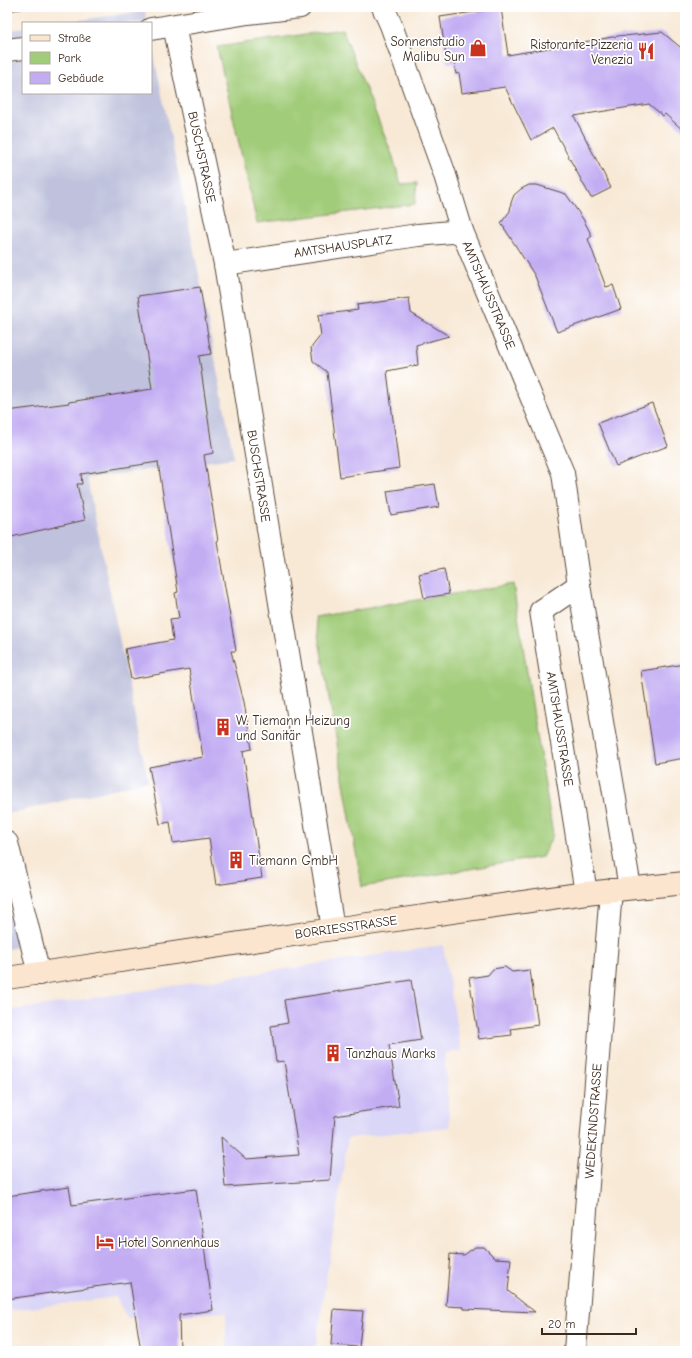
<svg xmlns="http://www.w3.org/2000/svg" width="692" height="1358" viewBox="0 0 692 1358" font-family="'Comic Neue',sans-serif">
  <rect width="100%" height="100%" fill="#fff"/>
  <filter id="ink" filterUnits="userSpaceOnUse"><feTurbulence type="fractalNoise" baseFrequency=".025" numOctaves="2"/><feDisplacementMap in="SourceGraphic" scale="8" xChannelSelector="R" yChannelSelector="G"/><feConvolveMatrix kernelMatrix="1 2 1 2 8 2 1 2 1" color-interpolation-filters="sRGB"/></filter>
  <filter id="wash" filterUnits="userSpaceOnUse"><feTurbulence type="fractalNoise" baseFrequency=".012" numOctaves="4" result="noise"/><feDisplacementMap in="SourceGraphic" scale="16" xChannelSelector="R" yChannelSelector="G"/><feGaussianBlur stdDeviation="0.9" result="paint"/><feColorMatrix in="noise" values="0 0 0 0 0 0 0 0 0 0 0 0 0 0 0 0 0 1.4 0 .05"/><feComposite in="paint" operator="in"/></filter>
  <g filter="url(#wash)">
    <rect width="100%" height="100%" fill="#f8e9d6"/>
    <path fill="#dad6f7" d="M 443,945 L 461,1051 L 444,1054 L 450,1127 L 348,1138 L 315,1351 L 226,1351 L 226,1312 L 127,1318 L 116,1297 L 7,1311 L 7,1011 Z"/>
    <g fill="#c0c2dd">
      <path d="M 145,11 L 147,23 L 59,23 Z"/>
      <path d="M 23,28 L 23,93 L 151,93 L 151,41 L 195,255 L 234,458 L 87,478 L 148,781 L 7,814 L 7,30 Z"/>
      <path d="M 7,904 L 18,947 L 7,949 Z"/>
    </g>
    <g fill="#a1cc79" stroke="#6e7b4c">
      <path d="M 342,29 L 393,157 L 401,184 L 417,183 L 415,204 L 257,223 L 217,47 Z"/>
      <path d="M 513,584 L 553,835 L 542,857 L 362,887 L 315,617 Z"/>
    </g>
    <g id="blocks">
      <g fill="#c2adf3">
        <path d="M 501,8 L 508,55 L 624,35 L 624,36 L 662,32 L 685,51 L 685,132 L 665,114 L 663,116 L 649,104 L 574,116 L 611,188 L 591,198 L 553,128 L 531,140 L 505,87 L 462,93 L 459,73 L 456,74 L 454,63 L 447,63 L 440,17 Z"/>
        <path d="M 529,185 L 537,185 L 566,194 L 583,219 L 592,236 L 588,239 L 606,287 L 613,285 L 621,309 L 557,332 L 535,276 L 501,223 L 510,211 L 511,203 L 514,195 L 521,189 Z"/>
        <path d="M 200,287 L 211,354 L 199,356 L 213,453 L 204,455 L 218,541 L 217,541 L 236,651 L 231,651 L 244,702 L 252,749 L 243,751 L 262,878 L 216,885 L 209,838 L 173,843 L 170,822 L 160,824 L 149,767 L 203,757 L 189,669 L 131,679 L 125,649 L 173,640 L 170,619 L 179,618 L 175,593 L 178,592 L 158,462 L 81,474 L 82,484 L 77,484 L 85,520 L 7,538 L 7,411 L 69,403 L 69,402 L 152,389 L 138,296 Z"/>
        <path d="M 409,298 L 411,313 L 449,336 L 416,345 L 418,365 L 387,371 L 399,468 L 340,477 L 327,372 L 313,361 L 311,348 L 321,335 L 318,315 L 358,310 L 357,305 Z"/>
        <path d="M 652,403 L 668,446 L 616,466 L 598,423 Z"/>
        <path d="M 435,484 L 439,507 L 391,515 L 387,491 Z"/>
        <path d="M 444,569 L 449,594 L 424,598 L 419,574 Z"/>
        <path d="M 685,664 L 685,758 L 655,763 L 641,671 Z"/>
        <path d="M 505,967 L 512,972 L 530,970 L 538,1025 L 511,1029 L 512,1035 L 479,1039 L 469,978 L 488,975 L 493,969 Z"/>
        <path d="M 411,980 L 421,1040 L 389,1045 L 399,1106 L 335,1116 L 330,1180 L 225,1187 L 221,1137 L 246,1159 L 299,1155 L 284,1061 L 276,1062 L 271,1026 L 288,1023 L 284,1000 Z"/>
        <path d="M 69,1187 L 72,1205 L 196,1189 L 213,1310 L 179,1315 L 180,1351 L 141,1351 L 130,1282 L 7,1299 L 7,1196 Z"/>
        <path d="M 475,1247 L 484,1247 L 495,1258 L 511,1259 L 508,1291 L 535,1312 L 464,1309 L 464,1307 L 446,1306 L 450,1254 L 464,1255 Z"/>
        <path d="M 334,1309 L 363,1311 L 359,1347 L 331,1345 Z"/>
      </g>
    </g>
  </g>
  <g filter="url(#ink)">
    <use href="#blocks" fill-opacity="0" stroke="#57473a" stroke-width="1"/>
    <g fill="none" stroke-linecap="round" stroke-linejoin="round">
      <g stroke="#57473a" stroke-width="24">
        <g id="street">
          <path d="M 383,7 L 391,25 L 444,172 L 462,231 L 563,473 L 579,585 L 630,888"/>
          <path d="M 174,26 L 225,264 L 333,929"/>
          <path d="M 151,29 L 248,13 L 300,7"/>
          <path d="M 7,50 L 23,48"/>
          <path d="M 225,264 L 418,235 L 462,231"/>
          <path d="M 579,585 L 541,611 L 586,893"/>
          <path d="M 7,843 L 39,974"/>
          <path d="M 575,1351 L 611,890"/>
        </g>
      </g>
      <g stroke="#57473a" stroke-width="24">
        <path id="secondary" d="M 7,978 L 333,929 L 586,893 L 685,883"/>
      </g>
      <use href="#street" stroke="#fff" stroke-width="22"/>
      <use href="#secondary" stroke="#fbe5cf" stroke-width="22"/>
      <g stroke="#3b2a1e" stroke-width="4.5">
        <path id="rail" d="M 7,9 L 22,7"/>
      </g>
      <use href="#rail" stroke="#fff" stroke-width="3" stroke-dasharray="9" stroke-linecap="butt"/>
    </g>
  </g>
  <defs>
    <g id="shop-bare" transform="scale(1.38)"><path d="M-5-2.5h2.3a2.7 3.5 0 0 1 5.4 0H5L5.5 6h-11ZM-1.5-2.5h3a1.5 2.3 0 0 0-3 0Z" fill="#c8321e" stroke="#fff" stroke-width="2.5" paint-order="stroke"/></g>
    <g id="restaurant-bare" transform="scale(1.38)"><path d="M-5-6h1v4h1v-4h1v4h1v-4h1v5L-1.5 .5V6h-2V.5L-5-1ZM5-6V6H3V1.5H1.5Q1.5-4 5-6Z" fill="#c8321e" stroke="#fff" stroke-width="2.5" paint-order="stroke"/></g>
    <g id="building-bare" transform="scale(1.38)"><path d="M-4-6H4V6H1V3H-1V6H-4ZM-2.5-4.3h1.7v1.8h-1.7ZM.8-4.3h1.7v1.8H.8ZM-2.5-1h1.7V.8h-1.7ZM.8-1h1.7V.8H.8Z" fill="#c8321e" stroke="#fff" stroke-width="2.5" paint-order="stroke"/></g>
    <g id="hotel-bare" transform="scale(1.38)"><path d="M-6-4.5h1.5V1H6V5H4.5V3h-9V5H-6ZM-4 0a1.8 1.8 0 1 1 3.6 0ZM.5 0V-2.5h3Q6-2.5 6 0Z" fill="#c8321e" stroke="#fff" stroke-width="2.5" paint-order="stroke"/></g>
  </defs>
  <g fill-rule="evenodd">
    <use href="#shop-bare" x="478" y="48"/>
    <use href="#restaurant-bare" x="646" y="51"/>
    <use href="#building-bare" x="223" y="727"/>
    <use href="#building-bare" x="236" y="860"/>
    <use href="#building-bare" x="333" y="1053"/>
    <use href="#hotel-bare" x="105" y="1242"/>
  </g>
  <g text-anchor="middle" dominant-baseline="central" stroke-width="3.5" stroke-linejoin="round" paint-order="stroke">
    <g font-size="13" fill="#3b2a1e" stroke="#fff" text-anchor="start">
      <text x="465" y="41" text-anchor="end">Sonnenstudio<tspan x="465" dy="15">Malibu Sun</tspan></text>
      <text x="633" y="44" text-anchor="end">Ristorante-Pizzeria<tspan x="633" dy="15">Venezia</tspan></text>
      <text x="236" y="720">W. Tiemann Heizung<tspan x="236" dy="15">und Sanitär</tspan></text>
      <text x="249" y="860">Tiemann GmbH</text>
      <text x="346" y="1053">Tanzhaus Marks</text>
      <text x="118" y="1242">Hotel Sonnenhaus</text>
    </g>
    <g font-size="13" fill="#3b2a1e" stroke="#fff">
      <text transform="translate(202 157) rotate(78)">BUSCHSTRASSE</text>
      <text transform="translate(343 246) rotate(-8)">AMTSHAUSPLATZ</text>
      <text transform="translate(489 295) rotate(67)">AMTSHAUSSTRASSE</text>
      <text transform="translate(259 476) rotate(81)">BUSCHSTRASSE</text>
      <text transform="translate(560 729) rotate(81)">AMTSHAUSSTRASSE</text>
      <text transform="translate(346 927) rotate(-8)">BORRIESSTRASSE</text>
      <text transform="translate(593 1121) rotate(-86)">WEDEKINDSTRASSE</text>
    </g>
  </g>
  <rect width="692" height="1358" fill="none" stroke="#fff" stroke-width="24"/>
  <rect x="22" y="22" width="130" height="72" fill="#ffffff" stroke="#b1aaa5"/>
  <rect x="30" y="35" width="20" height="6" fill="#fbe5cf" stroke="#b1aaa5"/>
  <text x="58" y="42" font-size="12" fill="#3b2a1e">Straße</text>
  <rect x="30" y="52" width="20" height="12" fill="#a1cc79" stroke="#b1aaa5"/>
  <text x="58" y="62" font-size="12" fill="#3b2a1e">Park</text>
  <rect x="30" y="72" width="20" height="12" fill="#c2adf3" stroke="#b1aaa5"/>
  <text x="58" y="82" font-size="12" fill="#3b2a1e">Gebäude</text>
  <path d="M542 1328v6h94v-6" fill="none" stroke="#3b2a1e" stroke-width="2"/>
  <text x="548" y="1328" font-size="12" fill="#3b2a1e" stroke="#ffffff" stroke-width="3" paint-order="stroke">20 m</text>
</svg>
